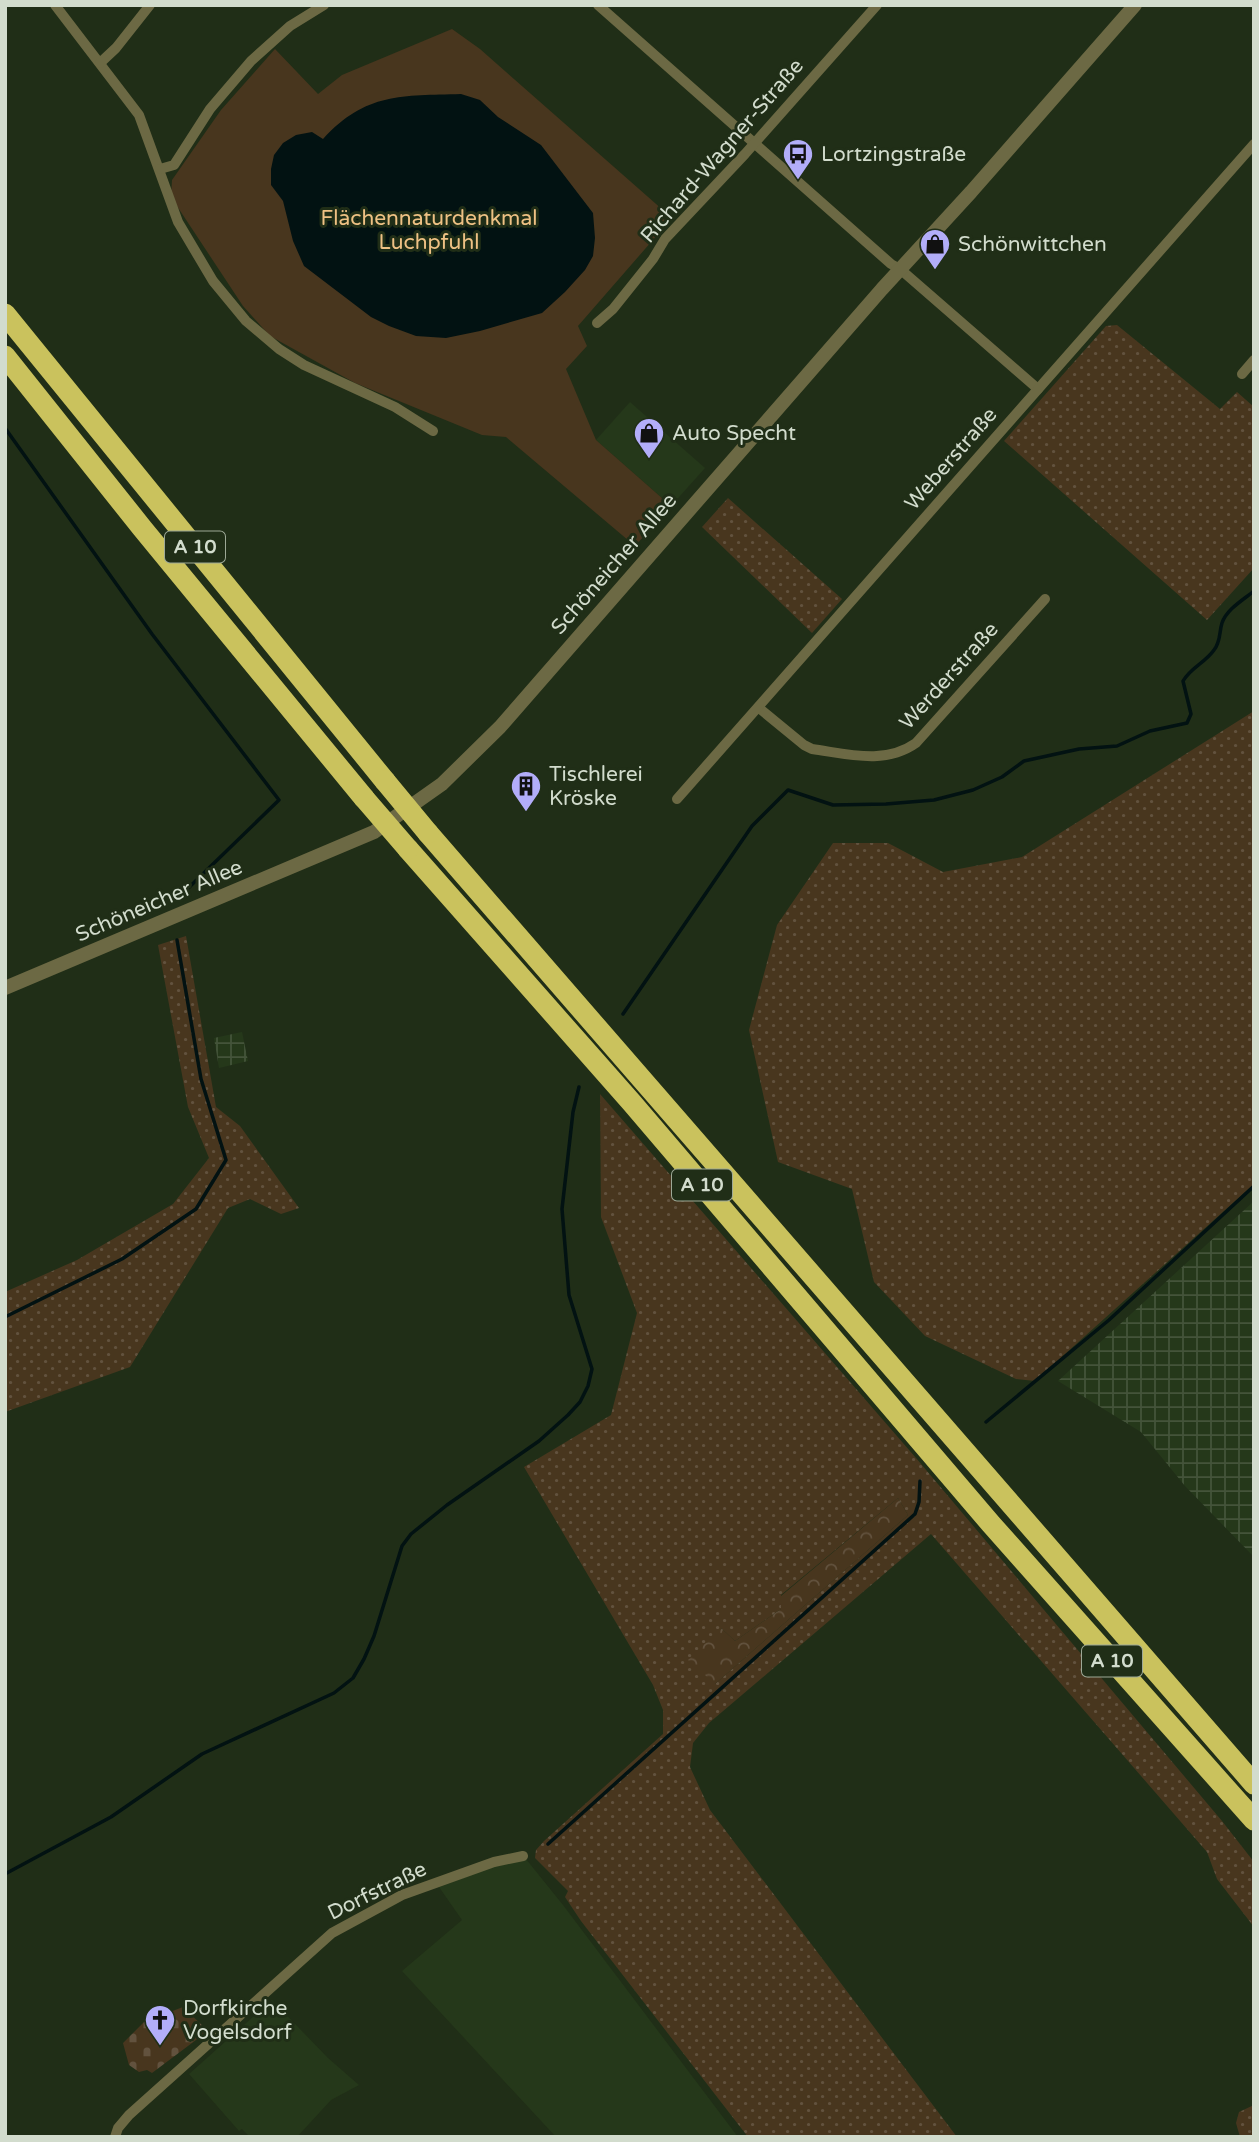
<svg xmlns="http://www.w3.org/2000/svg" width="1259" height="2142" viewBox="0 0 1259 2142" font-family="'Varela Round',sans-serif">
  <defs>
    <pattern id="industrial-grid" width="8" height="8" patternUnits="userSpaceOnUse" patternTransform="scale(1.75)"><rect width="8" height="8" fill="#25381a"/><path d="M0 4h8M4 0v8" fill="none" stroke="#44543a"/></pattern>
    <pattern id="grass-dots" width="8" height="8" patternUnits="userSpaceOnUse" patternTransform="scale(1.75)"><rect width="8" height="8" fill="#48361e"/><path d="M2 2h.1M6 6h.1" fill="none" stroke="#62523e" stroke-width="1.8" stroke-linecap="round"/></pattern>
    <pattern id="forest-crowns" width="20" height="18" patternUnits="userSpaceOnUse" patternTransform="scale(1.75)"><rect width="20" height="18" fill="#48361e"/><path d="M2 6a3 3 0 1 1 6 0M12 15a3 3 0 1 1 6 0" fill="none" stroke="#62523e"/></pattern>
    <pattern id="cemetery-stones" width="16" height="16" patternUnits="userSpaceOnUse" patternTransform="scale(1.75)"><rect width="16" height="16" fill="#48361e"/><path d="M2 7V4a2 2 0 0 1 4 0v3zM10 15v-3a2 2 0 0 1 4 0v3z" fill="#62523e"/></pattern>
  </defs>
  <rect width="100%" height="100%" fill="#202e17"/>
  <g fill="#25381a">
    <path d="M 630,402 L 705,468 L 671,506 L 596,440 Z"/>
    <path d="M 526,1859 L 563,1905 L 738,2137 L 556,2137 L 402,1971 L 462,1920 L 439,1887 L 487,1869 Z"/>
    <path d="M 272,2000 L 328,2058 L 359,2085 L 331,2100 L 297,2137 L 250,2137 L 242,2129 L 239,2131 L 189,2074 Z"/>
  </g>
  <g fill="url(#industrial-grid)">
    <path d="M 242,1032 L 248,1061 L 219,1068 L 214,1038 Z"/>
    <path d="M 1254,1201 L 1254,1557 L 1185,1486 L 1141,1432 L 1058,1381 Z"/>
  </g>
  <g fill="url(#grass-dots)" fill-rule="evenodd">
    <path d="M 1117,325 L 1220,409 L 1237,392 L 1254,407 L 1254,568 L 1207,620 L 1004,441 L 1106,326 Z"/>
    <path d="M 728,498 L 842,599 L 812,633 L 702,527 Z"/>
    <path d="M 1254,711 L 1254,1184 L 1035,1381 L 1016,1379 L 925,1336 L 874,1282 L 852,1189 L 778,1162 L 749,1030 L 777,925 L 833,843 L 888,843 L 943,872 L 1022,857 Z"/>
    <path d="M 186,936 L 216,1107 L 240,1126 L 299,1208 L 281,1214 L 250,1199 L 228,1208 L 130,1367 L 5,1412 L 5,1292 L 77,1260 L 173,1204 L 209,1158 L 188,1107 L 158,945 Z"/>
    <path d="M 600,1094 L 916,1458 L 1222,1821 L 1254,1862 L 1254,1927 L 1217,1879 L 1207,1852 L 931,1534 L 709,1723 L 693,1743 L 690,1767 L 710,1810 L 957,2137 L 748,2137 L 581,1921 L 565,1897 L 568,1891 L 535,1858 L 536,1850 L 544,1841 L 663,1734 L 663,1710 L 653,1685 L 524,1467 L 611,1415 L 637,1313 L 601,1217 ZM 898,1498 L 908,1515 L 715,1684 L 721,1628 L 735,1641 L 781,1609 L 781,1595 Z"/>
    <path d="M 1254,2105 L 1254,2137 L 1240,2137 L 1236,2123 L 1239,2112 Z"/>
  </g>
  <path fill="url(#forest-crowns)" d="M 898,1498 L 908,1515 L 715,1684 L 688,1660 L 721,1628 L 735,1641 L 781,1609 L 781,1596 Z"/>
  <path fill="url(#cemetery-stones)" d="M 183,2007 L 208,2031 L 152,2073 L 147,2070 L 139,2072 L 129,2065 L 123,2043 L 144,2022 Z"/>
  <path fill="#48361e" d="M 452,29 L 480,49 L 672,218 L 578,326 L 587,346 L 566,369 L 596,440 L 671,506 L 635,546 L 506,437 L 482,435 L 355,383 L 270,336 L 243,306 L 171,197 L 172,180 L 221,110 L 275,49 L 318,94 L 342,75 Z"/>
  <path fill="#021212" d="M 461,94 L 480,100 L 498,117 L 541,145 L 593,213 L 595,238 L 593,256 L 585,270 L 565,292 L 542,313 L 480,331 L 446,338 L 416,336 L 389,326 L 371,317 L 304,266 L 293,241 L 283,201 L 271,185 L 271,169 L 274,155 L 283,143 L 296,135 L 312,132 L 323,139 C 366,92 402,96 461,94 Z"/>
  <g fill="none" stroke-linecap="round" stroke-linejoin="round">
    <g stroke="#021212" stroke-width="3.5">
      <path d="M 5,428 L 152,634 L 279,800 L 178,898"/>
      <path d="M 623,1014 L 752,826 L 788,790 L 833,805 L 886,804 L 934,800 L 973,790 L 1002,777 L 1024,761 L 1079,749 L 1117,746 L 1150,731 L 1187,723 L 1191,714 L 1183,681 C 1191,667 1205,663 1214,650 C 1221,641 1219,632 1222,623 C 1227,609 1243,600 1254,591"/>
      <path d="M 5,1317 L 122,1259 L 196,1209 L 226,1160 L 201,1079 L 177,940"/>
      <path d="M 986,1422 L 1109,1320 L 1254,1186"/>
      <path d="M 548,1844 L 915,1514 L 919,1502 L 920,1481"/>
      <path d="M 5,1874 L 111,1817 L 202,1754 L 334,1693 L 353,1678 L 364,1659 L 374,1636 L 402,1546 L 411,1534 L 447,1505 L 539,1441 L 568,1415 L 580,1402 L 588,1386 L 592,1369 L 569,1295 L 562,1209 L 573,1112 L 579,1087"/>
    </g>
    <g stroke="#6c6944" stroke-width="10">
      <path d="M 55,5 L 139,115 L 178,222 L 213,281 L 246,321 L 279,349 L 304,365 L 395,407 L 433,431"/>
      <path d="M 598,5 L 891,264 L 900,269 L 1038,389"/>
      <path d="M 100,63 L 116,48 L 150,5"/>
      <path d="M 160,169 L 174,165 L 210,109 L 251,61 L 290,26 L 324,5"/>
      <path d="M 597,323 L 613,309 L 653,259 L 665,239 L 745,154 L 877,5"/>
      <path d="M 1242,374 L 1254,360"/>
      <path d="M 759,708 L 804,745 L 812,749 C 848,754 885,765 916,743 L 1045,599"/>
      <path d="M 677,799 L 1254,144"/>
      <path d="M 115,2137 L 118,2128 L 129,2115 L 332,1933 L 402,1895 L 494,1862 L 523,1856"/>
    </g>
    <path stroke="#6c6944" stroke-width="14" d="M 5,988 L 374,832 L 442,784 L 500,727 L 882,289 L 971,192 L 1135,5"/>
    <g stroke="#cac25d" stroke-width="21">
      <path d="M 5,314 L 385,781"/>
      <path d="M 5,356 L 142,528 L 364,798"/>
      <path d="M 428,833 L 1254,1784"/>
      <path d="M 408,849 L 632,1103 L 991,1524 L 1254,1820"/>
    </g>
    <g stroke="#cac25d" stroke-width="21">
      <path d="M 385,781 L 428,833"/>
      <path d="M 364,798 L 408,849"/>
    </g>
  </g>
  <defs>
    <g id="bus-pin" transform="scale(1.575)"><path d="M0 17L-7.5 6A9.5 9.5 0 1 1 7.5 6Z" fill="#b2adf9" stroke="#202e17"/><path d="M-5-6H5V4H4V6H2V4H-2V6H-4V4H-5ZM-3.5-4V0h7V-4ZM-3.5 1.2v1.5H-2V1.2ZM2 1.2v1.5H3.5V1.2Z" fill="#111"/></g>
    <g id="shop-pin" transform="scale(1.575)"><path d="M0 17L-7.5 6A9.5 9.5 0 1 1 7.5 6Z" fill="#b2adf9" stroke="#202e17"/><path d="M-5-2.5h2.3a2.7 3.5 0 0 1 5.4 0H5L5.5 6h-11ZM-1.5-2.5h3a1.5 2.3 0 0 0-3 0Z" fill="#111"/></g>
    <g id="building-pin" transform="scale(1.575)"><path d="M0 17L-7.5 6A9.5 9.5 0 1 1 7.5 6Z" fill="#b2adf9" stroke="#202e17"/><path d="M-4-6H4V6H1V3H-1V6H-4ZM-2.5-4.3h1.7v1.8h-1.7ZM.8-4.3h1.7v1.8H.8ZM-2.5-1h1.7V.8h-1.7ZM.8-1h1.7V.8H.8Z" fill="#111"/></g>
    <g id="church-pin" transform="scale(1.575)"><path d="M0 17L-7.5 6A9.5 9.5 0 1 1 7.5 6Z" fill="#b2adf9" stroke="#202e17"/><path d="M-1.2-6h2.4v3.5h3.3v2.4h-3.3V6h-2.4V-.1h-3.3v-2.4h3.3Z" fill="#111"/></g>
  </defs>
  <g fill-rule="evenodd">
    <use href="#bus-pin" x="798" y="154"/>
    <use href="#shop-pin" x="935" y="244"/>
    <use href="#shop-pin" x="649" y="433"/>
    <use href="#building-pin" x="526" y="786"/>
    <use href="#church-pin" x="160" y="2020"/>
  </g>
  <g text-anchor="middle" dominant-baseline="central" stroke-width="6" stroke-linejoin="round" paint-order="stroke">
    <g fill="#202e17" stroke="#9da896" stroke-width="2">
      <rect x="165" y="531.5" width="60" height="31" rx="5"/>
      <rect x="672" y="1169.5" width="60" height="31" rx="5"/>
      <rect x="1082" y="1645.5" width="60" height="31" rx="5"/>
    </g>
    <g font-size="19" font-weight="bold" fill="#d2dccd">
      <text x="195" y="547">A 10</text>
      <text x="702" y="1185">A 10</text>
      <text x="1112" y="1661">A 10</text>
    </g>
    <g font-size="21" fill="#d2dccd" stroke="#202e17">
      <text transform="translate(722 151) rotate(-49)">Richard-Wagner-Straße</text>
      <text transform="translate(951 459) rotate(-49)">Weberstraße</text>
      <text transform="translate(614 564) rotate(-49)">Schöneicher Allee</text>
      <text transform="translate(949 676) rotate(-48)">Werderstraße</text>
      <text transform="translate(159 901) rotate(-23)">Schöneicher Allee</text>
      <text transform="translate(377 1891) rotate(-26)">Dorfstraße</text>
    </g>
    <g font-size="21" fill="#d2dccd" stroke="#202e17" text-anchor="start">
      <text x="821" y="154">Lortzingstraße</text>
      <text x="958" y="244">Schönwittchen</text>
      <text x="672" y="433">Auto Specht</text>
      <text x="549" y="774">Tischlerei<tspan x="549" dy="24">Kröske</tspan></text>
      <text x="183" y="2008">Dorfkirche<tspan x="183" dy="24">Vogelsdorf</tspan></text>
    </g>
    <g font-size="21" fill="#eec184" stroke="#202e17">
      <text x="429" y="218">Flächennaturdenkmal<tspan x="429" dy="24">Luchpfuhl</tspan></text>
    </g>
  </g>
  <rect width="1259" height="2142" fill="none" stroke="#d2dccd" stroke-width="14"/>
</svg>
